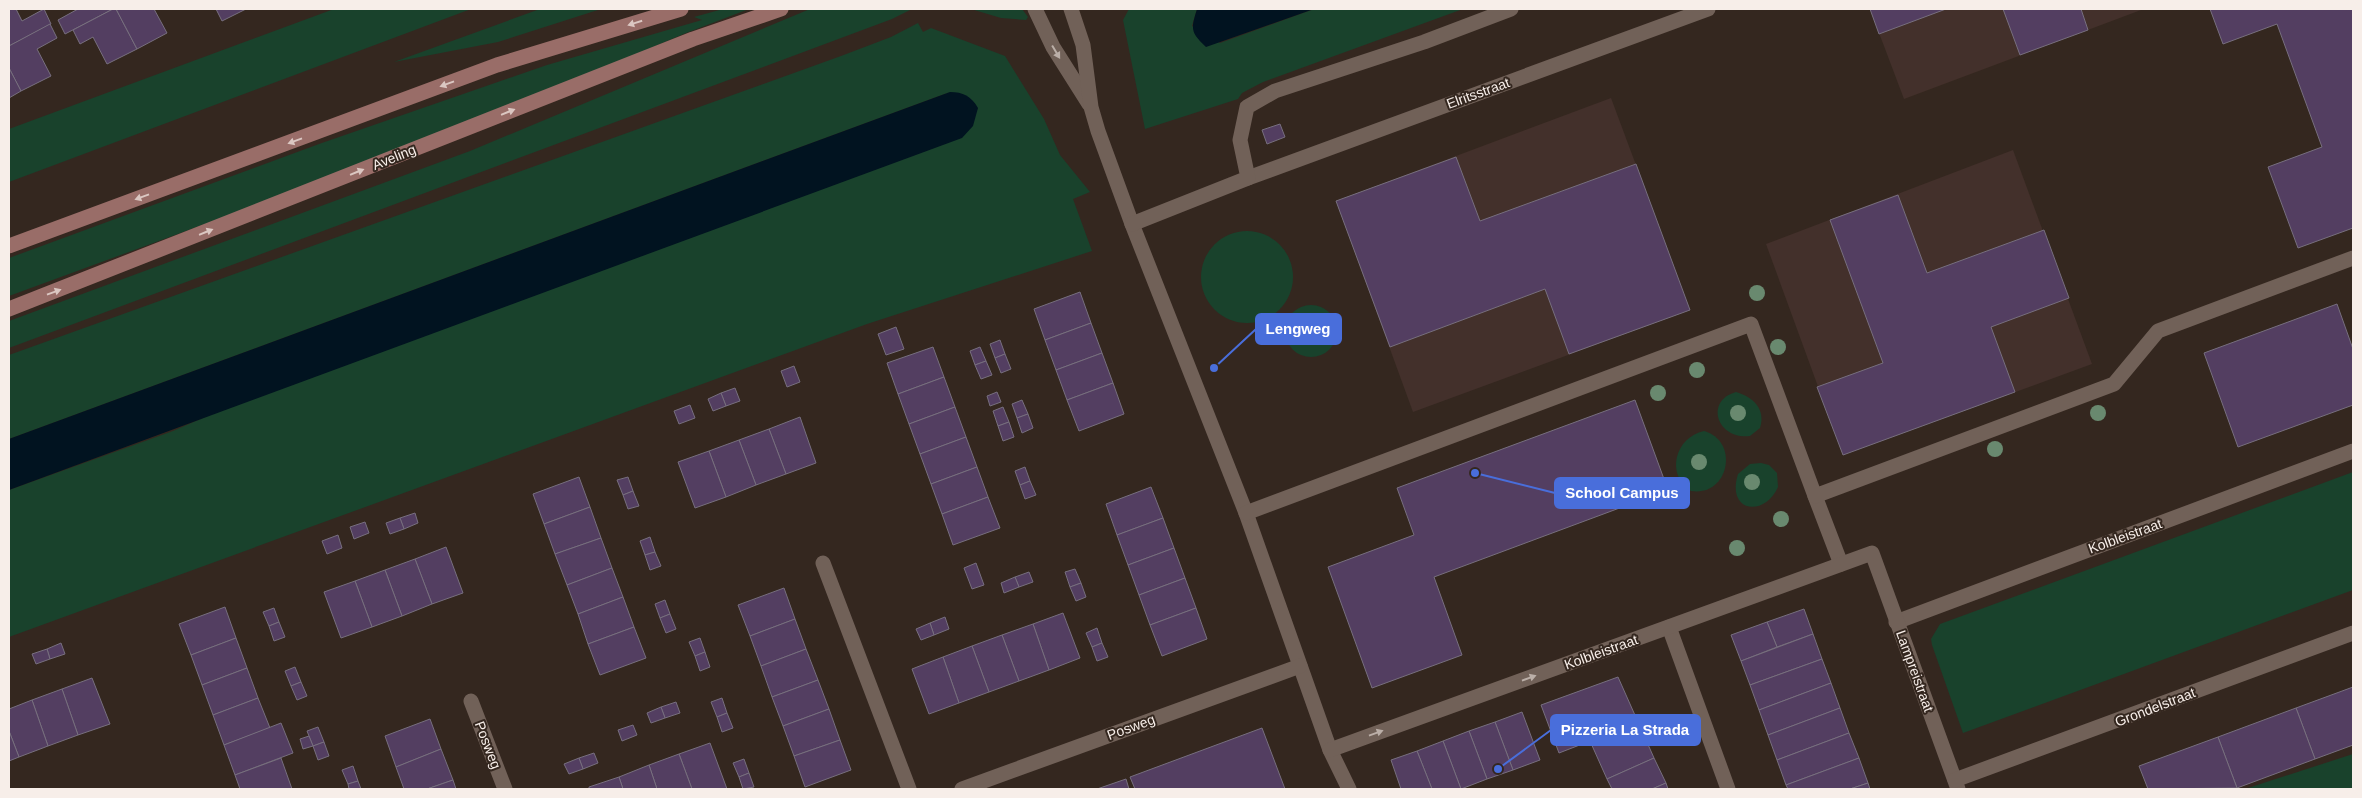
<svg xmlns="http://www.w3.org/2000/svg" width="2362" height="798" viewBox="0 0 2362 798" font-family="Arial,sans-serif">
  <rect width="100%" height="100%" fill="#34271f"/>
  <g fill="#43302b">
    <path d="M 1870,9 L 2141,9 L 2141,10 L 1904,99 Z"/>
    <path d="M 1611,98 L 1690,310 L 1413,412 L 1336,201 Z"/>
    <path d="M 2013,150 L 2092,364 L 1843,455 L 1766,244 Z"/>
  </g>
  <g fill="#19422c">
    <path d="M 334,9 L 471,9 L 9,182 L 9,129 Z"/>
    <path d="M 540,9 L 601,9 L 498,42 L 394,62 Z"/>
    <path d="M 723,9 L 749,9 L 686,33 L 434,140 L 9,296 L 9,258 L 319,144 L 547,65 L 702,20 L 694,17 Z"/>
    <path d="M 810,9 L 910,10 L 892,19 L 9,348 L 9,321 L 470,151 Z"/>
    <path d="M 971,9 L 1022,9 L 1028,17 L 1026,20 L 1001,18 Z"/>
    <path d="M 1129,9 L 1197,9 L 1192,26 L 1220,43 L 1314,9 L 1463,9 L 1263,82 L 1242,93 L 1238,99 L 1145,129 L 1123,20 Z"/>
    <path d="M 918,23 L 923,32 L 931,28 L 1005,56 L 1044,119 L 1060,155 L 1090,192 L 1073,199 L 1092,251 L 867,324 L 9,637 L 9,490 L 173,431 L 950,92 L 9,439 L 9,355 L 841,56 L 891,37 Z"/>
    <circle cx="1247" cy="277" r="46"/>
    <circle cx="1311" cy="331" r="26"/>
    <path d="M 1736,392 C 1753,397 1766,409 1760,428 L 1750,436 C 1717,440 1704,401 1736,392 Z"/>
    <path d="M 1704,431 C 1740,441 1729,497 1691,491 C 1665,475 1675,437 1704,431 Z"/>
    <path d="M 1761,463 L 1769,465 L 1777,473 L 1778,487 C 1764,518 1726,512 1738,474 L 1750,464 Z"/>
    <path d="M 2353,472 L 2353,590 L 1963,733 L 1932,645 L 1931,639 L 1940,624 Z"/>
    <path d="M 2353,754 L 2353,789 L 2245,789 Z"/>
  </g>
  <g fill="#011320">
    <path d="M 1197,9 L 1314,9 L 1206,47 C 1190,32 1191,29 1197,9 Z"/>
    <path d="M 950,92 C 963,92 971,96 978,108 L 973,126 L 962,138 L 9,490 L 9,439 Z"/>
  </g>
  <g fill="#533e61" stroke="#776f7e">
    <path d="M 9,9 L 16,9 L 22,21 L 44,9 L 51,24 L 9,46 Z"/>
    <path d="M 78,9 L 113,9 L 65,34 L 58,20 Z"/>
    <path d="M 113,9 L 116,9 L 137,49 L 107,64 L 93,37 L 80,44 L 73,30 Z"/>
    <path d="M 116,9 L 154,9 L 167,33 L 137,49 Z"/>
    <path d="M 216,9 L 246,9 L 222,21 Z"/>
    <path d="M 1870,9 L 1946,9 L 1879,34 Z"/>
    <path d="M 2003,9 L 2081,9 L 2088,30 L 2020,55 Z"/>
    <path d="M 2210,9 L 2353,9 L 2353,228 L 2298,248 L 2268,167 L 2322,147 L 2277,24 L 2223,44 Z"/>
    <path d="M 50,24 L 57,38 L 37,49 L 51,76 L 21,91 L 9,68 L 9,46 Z"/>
    <path d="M 9,68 L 21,91 L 9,98 Z"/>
    <path d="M 1280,124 L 1285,137 L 1267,144 L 1262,130 Z"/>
    <path d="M 1456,157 L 1480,221 L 1636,164 L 1690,310 L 1569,354 L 1545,289 L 1390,347 L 1336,201 Z"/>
    <path d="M 1898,195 L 1927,273 L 2044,230 L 2069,298 L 1991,327 L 2015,392 L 1843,455 L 1817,387 L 1883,363 L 1830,220 Z"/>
    <path d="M 1080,292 L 1091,323 L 1045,340 L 1034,309 Z"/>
    <path d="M 2337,304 L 2353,349 L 2353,405 L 2238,447 L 2204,353 Z"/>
    <path d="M 1091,323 L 1102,353 L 1056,370 L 1045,340 Z"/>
    <path d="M 896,327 L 904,349 L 886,355 L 878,334 Z"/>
    <path d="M 1000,340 L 1005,354 L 995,358 L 990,344 Z"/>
    <path d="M 933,347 L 944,377 L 898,394 L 887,363 Z"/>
    <path d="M 980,347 L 986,361 L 975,365 L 970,351 Z"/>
    <path d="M 1102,353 L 1113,383 L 1067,400 L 1056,370 Z"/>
    <path d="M 1005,354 L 1011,369 L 1001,373 L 995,358 Z"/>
    <path d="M 986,361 L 992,375 L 981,379 L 975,365 Z"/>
    <path d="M 794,366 L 800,382 L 787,387 L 781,371 Z"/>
    <path d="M 944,377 L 955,407 L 909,424 L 898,394 Z"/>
    <path d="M 1113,383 L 1124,414 L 1079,431 L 1067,400 Z"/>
    <path d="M 735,388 L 740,401 L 726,406 L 721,393 Z"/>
    <path d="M 997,392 L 1001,402 L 990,406 L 987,396 Z"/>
    <path d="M 721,393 L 726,406 L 713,411 L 708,399 Z"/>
    <path d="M 1022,400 L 1028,414 L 1017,418 L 1012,404 Z"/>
    <path d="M 1635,400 L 1668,490 L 1434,577 L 1462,655 L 1372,688 L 1328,567 L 1414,535 L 1397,488 Z"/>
    <path d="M 690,405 L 695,418 L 679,424 L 674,411 Z"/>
    <path d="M 955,407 L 966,437 L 920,454 L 909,424 Z"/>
    <path d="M 1003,407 L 1009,422 L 998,426 L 993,411 Z"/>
    <path d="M 1028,414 L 1033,428 L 1022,433 L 1017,418 Z"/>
    <path d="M 800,417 L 816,463 L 786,474 L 769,429 Z"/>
    <path d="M 1009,422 L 1014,437 L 1003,441 L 998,426 Z"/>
    <path d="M 769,429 L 786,474 L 756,485 L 739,440 Z"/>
    <path d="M 966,437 L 977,467 L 931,484 L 920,454 Z"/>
    <path d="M 739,440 L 756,485 L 726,497 L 709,451 Z"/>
    <path d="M 709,451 L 726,497 L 695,508 L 678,462 Z"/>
    <path d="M 977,467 L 988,497 L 942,514 L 931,484 Z"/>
    <path d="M 1025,467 L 1030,481 L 1020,485 L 1015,471 Z"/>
    <path d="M 579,477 L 590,507 L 544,524 L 533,494 Z"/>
    <path d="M 628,477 L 633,491 L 623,495 L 617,480 Z"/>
    <path d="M 1030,481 L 1036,495 L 1025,499 L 1020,485 Z"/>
    <path d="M 1151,487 L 1163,518 L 1117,535 L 1106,504 Z"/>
    <path d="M 633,491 L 639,506 L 628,509 L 623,495 Z"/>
    <path d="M 988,497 L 1000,528 L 953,545 L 942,514 Z"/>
    <path d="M 590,507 L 601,538 L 555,554 L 544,524 Z"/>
    <path d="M 415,513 L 418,523 L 404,529 L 400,518 Z"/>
    <path d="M 400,518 L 404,529 L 390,534 L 386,523 Z"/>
    <path d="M 1163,518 L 1174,548 L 1128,565 L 1117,535 Z"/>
    <path d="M 365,522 L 369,533 L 354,539 L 350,527 Z"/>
    <path d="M 338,535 L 342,548 L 327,554 L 322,541 Z"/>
    <path d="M 650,537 L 655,552 L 645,555 L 640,541 Z"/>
    <path d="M 601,538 L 612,568 L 567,585 L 555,554 Z"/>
    <path d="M 446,547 L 463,593 L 432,604 L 415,559 Z"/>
    <path d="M 1174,548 L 1185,578 L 1139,595 L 1128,565 Z"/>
    <path d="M 655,552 L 661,566 L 650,570 L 645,555 Z"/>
    <path d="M 415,559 L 432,604 L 402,616 L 385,570 Z"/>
    <path d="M 976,563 L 984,585 L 972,589 L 964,568 Z"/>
    <path d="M 612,568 L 623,597 L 578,614 L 567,585 Z"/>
    <path d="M 1075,569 L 1081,583 L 1070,587 L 1065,572 Z"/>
    <path d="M 385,570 L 402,616 L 372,627 L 355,581 Z"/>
    <path d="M 1029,572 L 1033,582 L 1019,587 L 1015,577 Z"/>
    <path d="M 1015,577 L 1019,587 L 1004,593 L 1001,583 Z"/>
    <path d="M 1185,578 L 1196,608 L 1150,625 L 1139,595 Z"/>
    <path d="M 355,581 L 372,627 L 341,638 L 324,592 Z"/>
    <path d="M 1081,583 L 1086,597 L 1076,601 L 1070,587 Z"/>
    <path d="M 784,588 L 795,619 L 750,636 L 738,605 Z"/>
    <path d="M 623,597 L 634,627 L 588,644 L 578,614 Z"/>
    <path d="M 665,600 L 670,614 L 660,618 L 655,604 Z"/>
    <path d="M 225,607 L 236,638 L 191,655 L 179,624 Z"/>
    <path d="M 274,608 L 279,622 L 269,626 L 263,612 Z"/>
    <path d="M 1196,608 L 1207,639 L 1162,656 L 1150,625 Z"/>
    <path d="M 1804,609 L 1813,634 L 1777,647 L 1767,622 Z"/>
    <path d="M 1063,613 L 1080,658 L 1049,670 L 1033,624 Z"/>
    <path d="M 670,614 L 676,629 L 666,633 L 660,618 Z"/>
    <path d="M 945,617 L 949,629 L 934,635 L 930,623 Z"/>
    <path d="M 795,619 L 806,649 L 761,666 L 750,636 Z"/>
    <path d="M 279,622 L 285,637 L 274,641 L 269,626 Z"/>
    <path d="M 1767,622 L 1777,647 L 1741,661 L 1731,635 Z"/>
    <path d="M 930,623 L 934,635 L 921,640 L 916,629 Z"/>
    <path d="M 1033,624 L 1049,670 L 1019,681 L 1002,635 Z"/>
    <path d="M 634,627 L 646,658 L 600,675 L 588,644 Z"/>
    <path d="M 1097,628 L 1102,643 L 1092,647 L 1086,633 Z"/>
    <path d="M 1813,634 L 1822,659 L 1750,685 L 1741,661 Z"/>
    <path d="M 1002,635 L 1019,681 L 989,692 L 972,646 Z"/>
    <path d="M 236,638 L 247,668 L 202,685 L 191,655 Z"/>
    <path d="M 700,638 L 705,652 L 695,656 L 689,642 Z"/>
    <path d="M 61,643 L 65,654 L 50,659 L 47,649 Z"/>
    <path d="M 1102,643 L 1108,657 L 1097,661 L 1092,647 Z"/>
    <path d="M 972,646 L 989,692 L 959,703 L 943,657 Z"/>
    <path d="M 47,649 L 50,659 L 36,664 L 32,654 Z"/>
    <path d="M 806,649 L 818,680 L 772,697 L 761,666 Z"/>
    <path d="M 705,652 L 710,667 L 700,671 L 695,656 Z"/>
    <path d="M 943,657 L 959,703 L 929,714 L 912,669 Z"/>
    <path d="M 1822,659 L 1831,683 L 1759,710 L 1750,685 Z"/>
    <path d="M 295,667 L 301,682 L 291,686 L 285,671 Z"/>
    <path d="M 247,668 L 258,698 L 213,715 L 202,685 Z"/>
    <path d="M 1618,677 L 1654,758 L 1607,779 L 1590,741 L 1559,753 L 1541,705 Z"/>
    <path d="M 92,678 L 110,724 L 78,735 L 62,689 Z"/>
    <path d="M 818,680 L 829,709 L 783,726 L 772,697 Z"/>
    <path d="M 301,682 L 307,696 L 297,700 L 291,686 Z"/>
    <path d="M 1831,683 L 1840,708 L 1768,735 L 1759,710 Z"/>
    <path d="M 2353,687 L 2353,745 L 2315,759 L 2296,708 Z"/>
    <path d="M 62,689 L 78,735 L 48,746 L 32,700 Z"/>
    <path d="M 258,698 L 270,728 L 224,745 L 213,715 Z"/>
    <path d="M 722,698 L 727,713 L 717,717 L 711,702 Z"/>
    <path d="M 32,700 L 48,746 L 19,757 L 9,731 L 9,709 Z"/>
    <path d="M 676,702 L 680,713 L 665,718 L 661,707 Z"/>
    <path d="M 661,707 L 665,718 L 651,723 L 647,713 Z"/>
    <path d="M 1840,708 L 1849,733 L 1777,760 L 1768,735 Z"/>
    <path d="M 2296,708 L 2315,759 L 2237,788 L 2218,737 Z"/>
    <path d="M 829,709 L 840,740 L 794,756 L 783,726 Z"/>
    <path d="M 1522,712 L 1540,760 L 1513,770 L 1495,722 Z"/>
    <path d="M 727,713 L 733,728 L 722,732 L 717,717 Z"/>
    <path d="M 430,719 L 441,749 L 396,767 L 385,736 Z"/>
    <path d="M 1495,722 L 1513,770 L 1487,779 L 1469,731 Z"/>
    <path d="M 281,723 L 293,753 L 235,775 L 224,745 Z"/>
    <path d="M 633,725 L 637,735 L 622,741 L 618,730 Z"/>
    <path d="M 318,727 L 324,742 L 313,746 L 307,731 Z"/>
    <path d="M 1262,728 L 1285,789 L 1135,789 L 1130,777 Z"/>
    <path d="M 9,731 L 19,757 L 9,761 Z"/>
    <path d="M 1469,731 L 1487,779 L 1461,789 L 1443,741 Z"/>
    <path d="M 1849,733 L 1859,758 L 1786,785 L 1777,760 Z"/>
    <path d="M 309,736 L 313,746 L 303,749 L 300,739 Z"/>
    <path d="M 2218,737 L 2237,788 L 2148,789 L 2139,766 Z"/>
    <path d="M 840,740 L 851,770 L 805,787 L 794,756 Z"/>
    <path d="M 1443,741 L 1461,789 L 1432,789 L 1417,751 Z"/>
    <path d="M 324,742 L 329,756 L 318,760 L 313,746 Z"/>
    <path d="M 710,743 L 727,789 L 692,789 L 679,754 Z"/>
    <path d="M 441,749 L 453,780 L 427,789 L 404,789 L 396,767 Z"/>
    <path d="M 1417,751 L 1432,789 L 1401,789 L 1391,760 Z"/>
    <path d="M 594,753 L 598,763 L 583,769 L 579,758 Z"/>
    <path d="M 679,754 L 692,789 L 657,789 L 649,765 Z"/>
    <path d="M 281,758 L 292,789 L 240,789 L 235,775 Z"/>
    <path d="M 579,758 L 583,769 L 569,774 L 564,764 Z"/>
    <path d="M 1654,758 L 1666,783 L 1652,789 L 1612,789 L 1607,779 Z"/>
    <path d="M 1859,758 L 1868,783 L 1850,789 L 1788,789 L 1786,785 Z"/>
    <path d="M 744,759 L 749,773 L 739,777 L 733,763 Z"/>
    <path d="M 649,765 L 657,789 L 623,789 L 619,777 Z"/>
    <path d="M 353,766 L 358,781 L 348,784 L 342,770 Z"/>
    <path d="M 749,773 L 754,787 L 743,789 L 739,777 Z"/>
    <path d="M 619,777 L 623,789 L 589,789 L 589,787 Z"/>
    <path d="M 1126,779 L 1129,789 L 1097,789 Z"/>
    <path d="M 453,780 L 456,789 L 427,789 Z"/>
    <path d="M 358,781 L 361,789 L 349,789 L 348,784 Z"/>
    <path d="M 1666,783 L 1668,789 L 1652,789 Z"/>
    <path d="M 1868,783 L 1870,789 L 1850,789 Z"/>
  </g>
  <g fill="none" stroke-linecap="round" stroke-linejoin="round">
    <g stroke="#716158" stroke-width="15">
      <path d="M 1035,9 L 1053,47 L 1089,104"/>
      <path d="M 1071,9 L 1083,45 L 1091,107 L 1098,131 L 1132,224 L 1246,513 L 1330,750 L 1349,789"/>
      <path d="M 1248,178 L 1708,9"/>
      <path d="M 1132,224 L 1248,178 L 1240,140 L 1247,107 L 1275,91 L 1424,42 L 1511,9"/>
      <path d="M 1815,496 L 1841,564"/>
      <path d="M 1246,513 L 1751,324 L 1815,496 L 2114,384 L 2158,331 L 2353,258"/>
      <path d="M 823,563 L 909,789"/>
      <path d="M 1896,622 L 2353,451"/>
      <path d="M 1669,627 L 1728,789"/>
      <path d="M 471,701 L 505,789"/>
      <path d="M 1330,750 L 1872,553 L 1958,789"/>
      <path d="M 1955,780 L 2353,633"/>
      <path d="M 962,789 L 1300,666"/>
    </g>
    <g stroke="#996d68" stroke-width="15">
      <path d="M 9,246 L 497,65 L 681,9"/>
      <path d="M 9,309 L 693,39 L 781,9"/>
    </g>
  </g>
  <g fill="#69896f">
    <circle cx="1757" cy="293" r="8"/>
    <circle cx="1778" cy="347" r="8"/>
    <circle cx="1697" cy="370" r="8"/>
    <circle cx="1658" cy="393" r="8"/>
    <circle cx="1738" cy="413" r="8"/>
    <circle cx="2098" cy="413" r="8"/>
    <circle cx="1995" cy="449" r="8"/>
    <circle cx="1699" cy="462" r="8"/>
    <circle cx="1752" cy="482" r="8"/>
    <circle cx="1781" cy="519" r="8"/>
    <circle cx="1737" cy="548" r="8"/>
  </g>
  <defs><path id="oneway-solid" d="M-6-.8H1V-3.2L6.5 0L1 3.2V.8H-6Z" transform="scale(1.25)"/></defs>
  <g fill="#dbc7c2">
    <use href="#oneway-solid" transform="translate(635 23) rotate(163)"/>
    <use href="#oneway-solid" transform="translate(447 84) rotate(160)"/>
    <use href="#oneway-solid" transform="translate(508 112) rotate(-22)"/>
    <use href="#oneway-solid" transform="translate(295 141) rotate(160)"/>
    <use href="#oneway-solid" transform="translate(357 172) rotate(-22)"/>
    <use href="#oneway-solid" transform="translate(142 197) rotate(160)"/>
    <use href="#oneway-solid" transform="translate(206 232) rotate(-22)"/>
    <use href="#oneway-solid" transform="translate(54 292) rotate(-20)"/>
  </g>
  <g fill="#bbafa8">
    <use href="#oneway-solid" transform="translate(1056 52) rotate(59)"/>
    <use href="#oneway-solid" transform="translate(1529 678) rotate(-20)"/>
    <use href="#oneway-solid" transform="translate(1376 733) rotate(-20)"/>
  </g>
  <g text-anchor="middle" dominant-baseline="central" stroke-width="4" stroke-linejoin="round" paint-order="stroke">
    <g font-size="14" fill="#f7eee9" stroke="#34271f">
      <text transform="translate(1478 93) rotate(-20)">Elritsstraat</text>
      <text transform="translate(394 157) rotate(-22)">Aveling</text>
      <text transform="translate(2125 536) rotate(-20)">Kolbleistraat</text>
      <text transform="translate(1601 652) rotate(-20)">Kolbleistraat</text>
      <text transform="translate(1915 671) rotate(70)">Lampreistraat</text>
      <text transform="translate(2155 707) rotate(-21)">Grondelstraat</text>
      <text transform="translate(1131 727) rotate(-20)">Posweg</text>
      <text transform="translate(488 745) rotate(69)">Posweg</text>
    </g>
  </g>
  <path fill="none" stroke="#496edb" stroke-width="2" d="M1214 368L1256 329M1475 473L1555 493M1498 769L1551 730"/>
  <g fill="#496edb" stroke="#34271f" stroke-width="2">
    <circle cx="1214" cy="368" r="5"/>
    <circle cx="1475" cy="473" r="5"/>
    <circle cx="1498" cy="769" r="5"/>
  </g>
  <g fill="#496edb" stroke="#496edb" stroke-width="2">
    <rect x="1256" y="314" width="85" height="30" rx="5"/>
    <rect x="1555" y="478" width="134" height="30" rx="5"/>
    <rect x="1551" y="715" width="149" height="30" rx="5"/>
  </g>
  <g font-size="15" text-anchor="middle" font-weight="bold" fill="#fff">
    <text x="1298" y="334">Lengweg</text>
    <text x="1622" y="498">School Campus</text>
    <text x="1625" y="735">Pizzeria La Strada</text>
  </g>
  <rect width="2362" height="798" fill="none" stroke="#f7eee9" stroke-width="20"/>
</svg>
